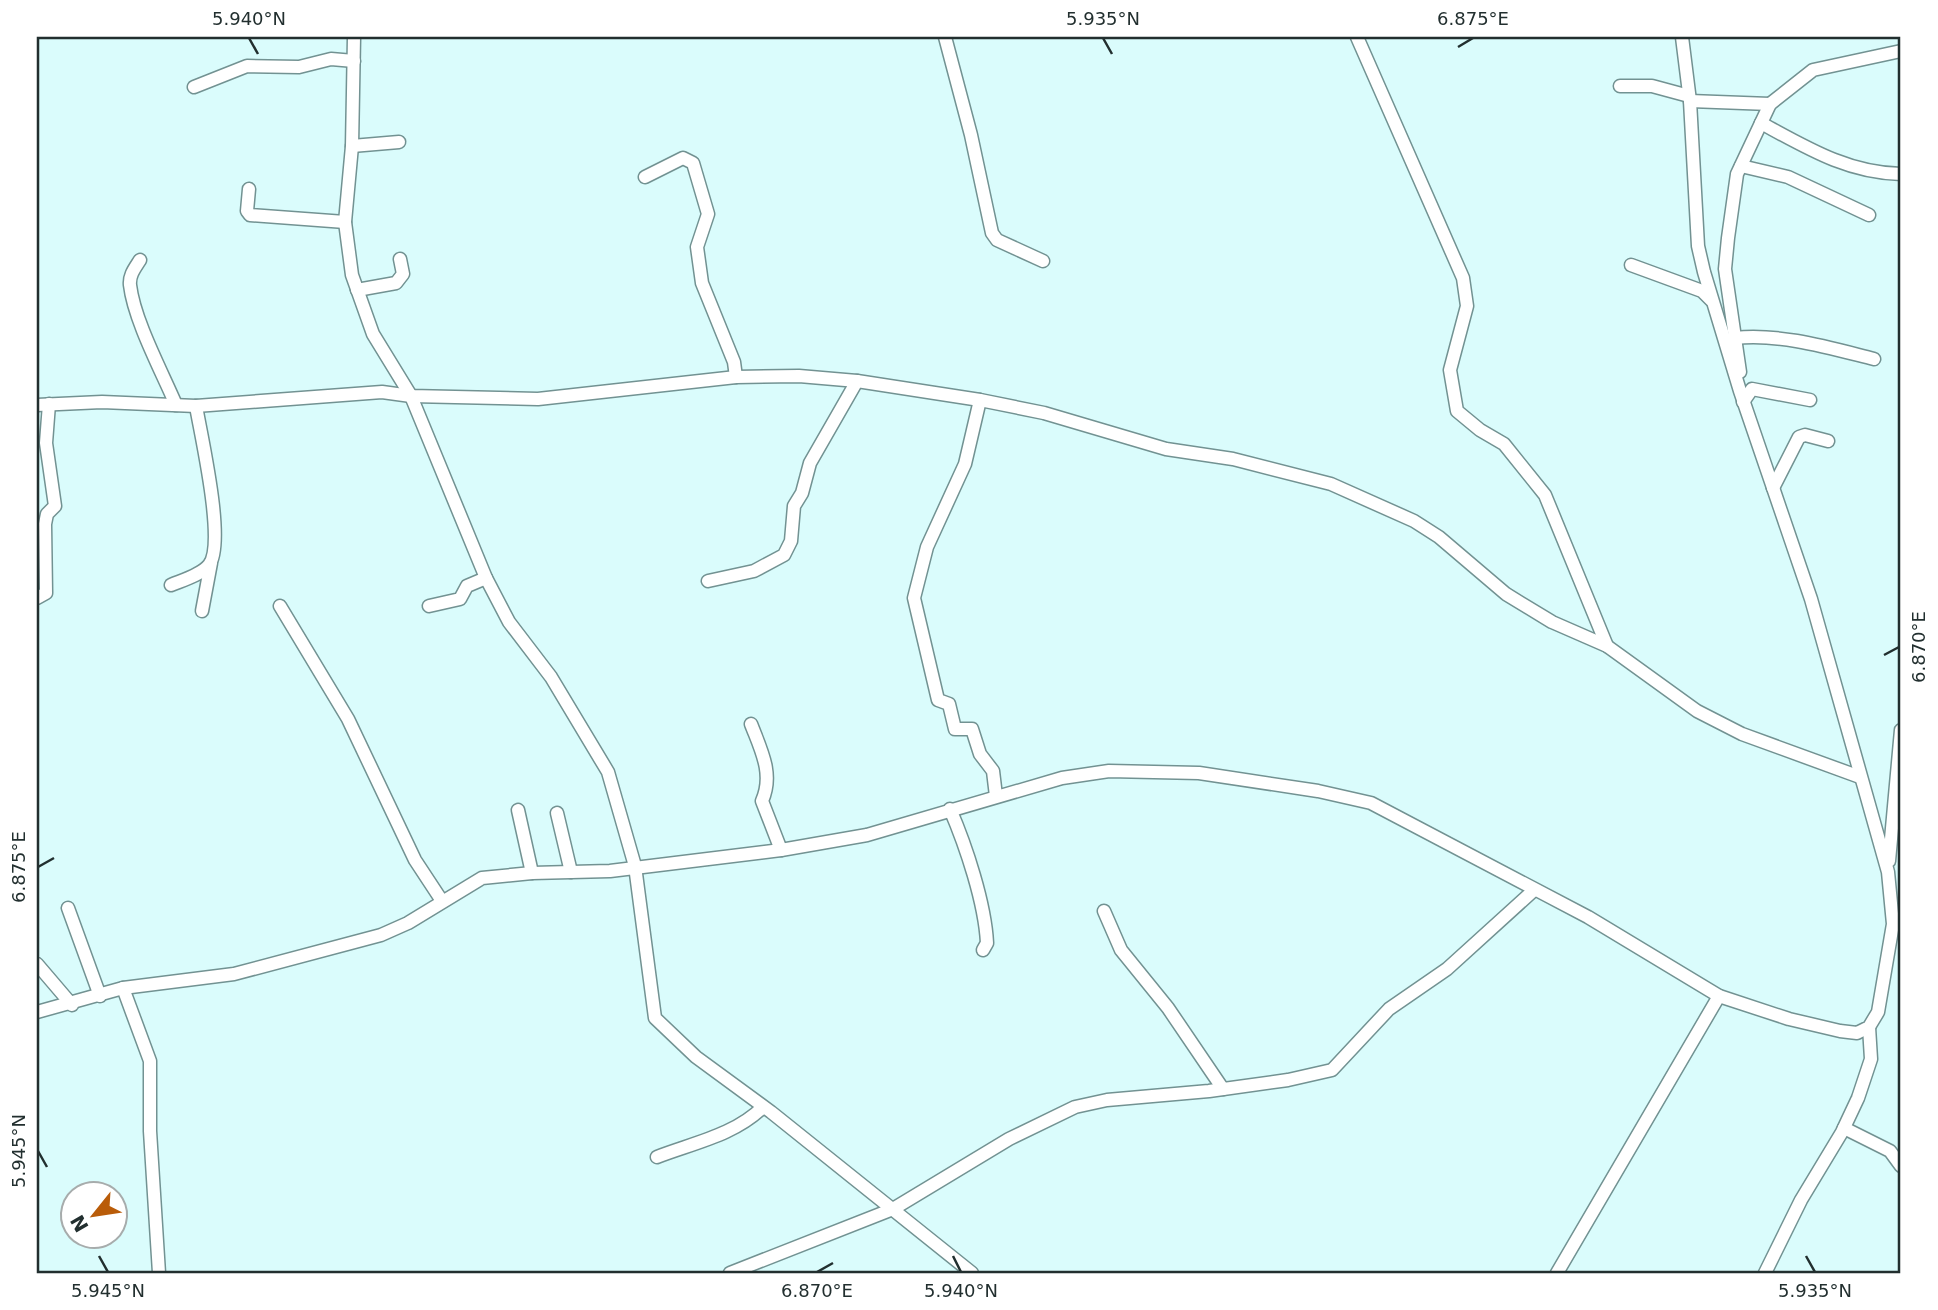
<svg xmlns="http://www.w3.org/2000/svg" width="1938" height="1310" viewBox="0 0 1938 1310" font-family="'DejaVu Sans',sans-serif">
  <rect width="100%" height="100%" fill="#dafcfc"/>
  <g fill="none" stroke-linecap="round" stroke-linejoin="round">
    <g stroke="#729292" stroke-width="15">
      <g id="minor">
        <path d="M 354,37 L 352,146 L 345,222 L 352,275 L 373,334 L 411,396 L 486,578 L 509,622 L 551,677 L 608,772 L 635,866 L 655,1018 L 696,1057 L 771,1112 L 972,1273"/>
        <path d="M 945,37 L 971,135 L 992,233 L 997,240 L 1043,261"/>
        <path d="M 1357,37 L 1463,278 L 1467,306 L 1450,370 L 1457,411 L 1480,430 L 1504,444 L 1545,495 L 1607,646"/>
        <path d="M 1620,86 L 1652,86 L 1689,96"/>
        <path d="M 194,87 L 247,66 L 299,67 L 331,59 L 354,61"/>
        <path d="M 1690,101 L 1770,104"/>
        <path d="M 1761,123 C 1807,148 1848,173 1901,174"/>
        <path d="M 352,146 L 399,142"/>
        <path d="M 1741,166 L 1788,177 L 1869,215"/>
        <path d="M 645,177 L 683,158 L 693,163 L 708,214 L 697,247 L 702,283 L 734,362 L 736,377"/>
        <path d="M 249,189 L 247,211 L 250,215 L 345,222"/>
        <path d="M 140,260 C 135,268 129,275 130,285 C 134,320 162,372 176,405"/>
        <path d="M 1631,265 L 1702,291 L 1711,300"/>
        <path d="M 357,290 L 396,283 L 403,274 L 400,259"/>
        <path d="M 1735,338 C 1780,333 1830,348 1874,359"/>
        <path d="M 1740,372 L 1725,269 L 1728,238 L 1737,174 L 1770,104 L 1813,70 L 1901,51"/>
        <path d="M 980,400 L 965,464 L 927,547 L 914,598 L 938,700 L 949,704 L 955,729 L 972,729 L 980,754 L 993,771 L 996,796"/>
        <path d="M 1743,402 L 1752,389 L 1810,400"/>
        <path d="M 37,405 L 102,402 L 196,406 L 382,392 L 411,396 L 538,399 L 736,377 L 799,376 L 857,381 L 980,400 L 1044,413 L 1166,449 L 1233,459 L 1331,484 L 1414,521 L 1439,537 L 1506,594 L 1552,622 L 1607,646 L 1697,711 L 1742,734 L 1860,777"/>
        <path d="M 1773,488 L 1799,437 L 1805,435 L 1828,441"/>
        <path d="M 708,581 L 754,571 L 784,555 L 791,541 L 794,506 L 802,493 L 810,463 L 857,381"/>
        <path d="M 171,585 C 183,580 201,575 209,565 C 226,543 201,436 196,406"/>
        <path d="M 37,598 L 46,593 L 45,524 L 47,514 L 55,506 L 46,443 L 49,404"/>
        <path d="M 280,606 L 348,719 L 415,860 L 442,901"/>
        <path d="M 429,606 L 460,599 L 467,586 L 486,578"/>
        <path d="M 202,611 L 211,563"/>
        <path d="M 751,724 C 761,750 774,774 762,801 L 781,850"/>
        <path d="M 950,809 C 966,846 985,903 987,943 L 983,950"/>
        <path d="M 518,810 L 532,873"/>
        <path d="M 557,813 L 571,872"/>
        <path d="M 1889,861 L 1901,730"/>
        <path d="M 68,908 L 100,996"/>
        <path d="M 1104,911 L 1121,950 L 1168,1008 L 1223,1089"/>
        <path d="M 37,964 L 72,1005"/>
        <path d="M 123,988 L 150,1061 L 150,1131 L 159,1273"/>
        <path d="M 37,1012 L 123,988 L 234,974 L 381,935 L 408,923 L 482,878 L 532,873 L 610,871 L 781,850 L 867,835 L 1062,778 L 1109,771 L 1199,773 L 1318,791 L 1371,803 L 1588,917 L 1719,996 L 1789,1019 L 1840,1031 L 1857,1033 L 1869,1027 L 1878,1012 L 1893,924 L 1888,872 L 1811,599 L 1740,391 L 1704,272 L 1698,246 L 1690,101 L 1682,37"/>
        <path d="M 1844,1128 L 1890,1151 L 1901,1166"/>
        <path d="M 657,1157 C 693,1143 735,1135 763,1107"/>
        <path d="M 730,1273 L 893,1209 L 1009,1139 L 1075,1107 L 1107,1100 L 1209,1091 L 1288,1080 L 1332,1070 L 1389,1009 L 1447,969 L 1534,890"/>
        <path d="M 1557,1273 L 1719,996"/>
        <path d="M 1765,1273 L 1801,1200 L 1842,1132 L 1858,1098 L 1871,1059 L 1869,1027"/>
      </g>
    </g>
    <use href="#minor" stroke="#fff" stroke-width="12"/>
  </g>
  <path fill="none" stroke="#222f2f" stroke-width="2.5" d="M 249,38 L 258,54M 1103,38 L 1112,54M 1458,47 L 1473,38M 1884,655 L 1899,647M 38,867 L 54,858M 38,1151 L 47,1167M 99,1256 L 108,1272M 953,1256 L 961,1272M 1806,1256 L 1815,1272M 817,1272 L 833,1263"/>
  <rect width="1938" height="1310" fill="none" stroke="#ffffff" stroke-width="77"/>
  <g transform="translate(94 1215) rotate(240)"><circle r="33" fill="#ffffff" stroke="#a7acac" stroke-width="2"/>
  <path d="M0-5L12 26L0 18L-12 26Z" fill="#b95c09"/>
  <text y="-10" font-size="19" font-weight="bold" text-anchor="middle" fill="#222f2f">N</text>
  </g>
  <rect x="38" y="38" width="1861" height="1234" fill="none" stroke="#222f2f" stroke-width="2.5"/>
  <g font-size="18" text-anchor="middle" fill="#222f2f">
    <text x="249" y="25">5.940°N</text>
    <text x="1103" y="25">5.935°N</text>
    <text x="1473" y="25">6.875°E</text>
    <text transform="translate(1919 647) rotate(-90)" y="6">6.870°E</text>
    <text transform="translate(19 867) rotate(-90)" y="6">6.875°E</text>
    <text transform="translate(19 1151) rotate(-90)" y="6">5.945°N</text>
    <text x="108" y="1297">5.945°N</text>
    <text x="817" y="1297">6.870°E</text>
    <text x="961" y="1297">5.940°N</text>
    <text x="1815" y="1297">5.935°N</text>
  </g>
</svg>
